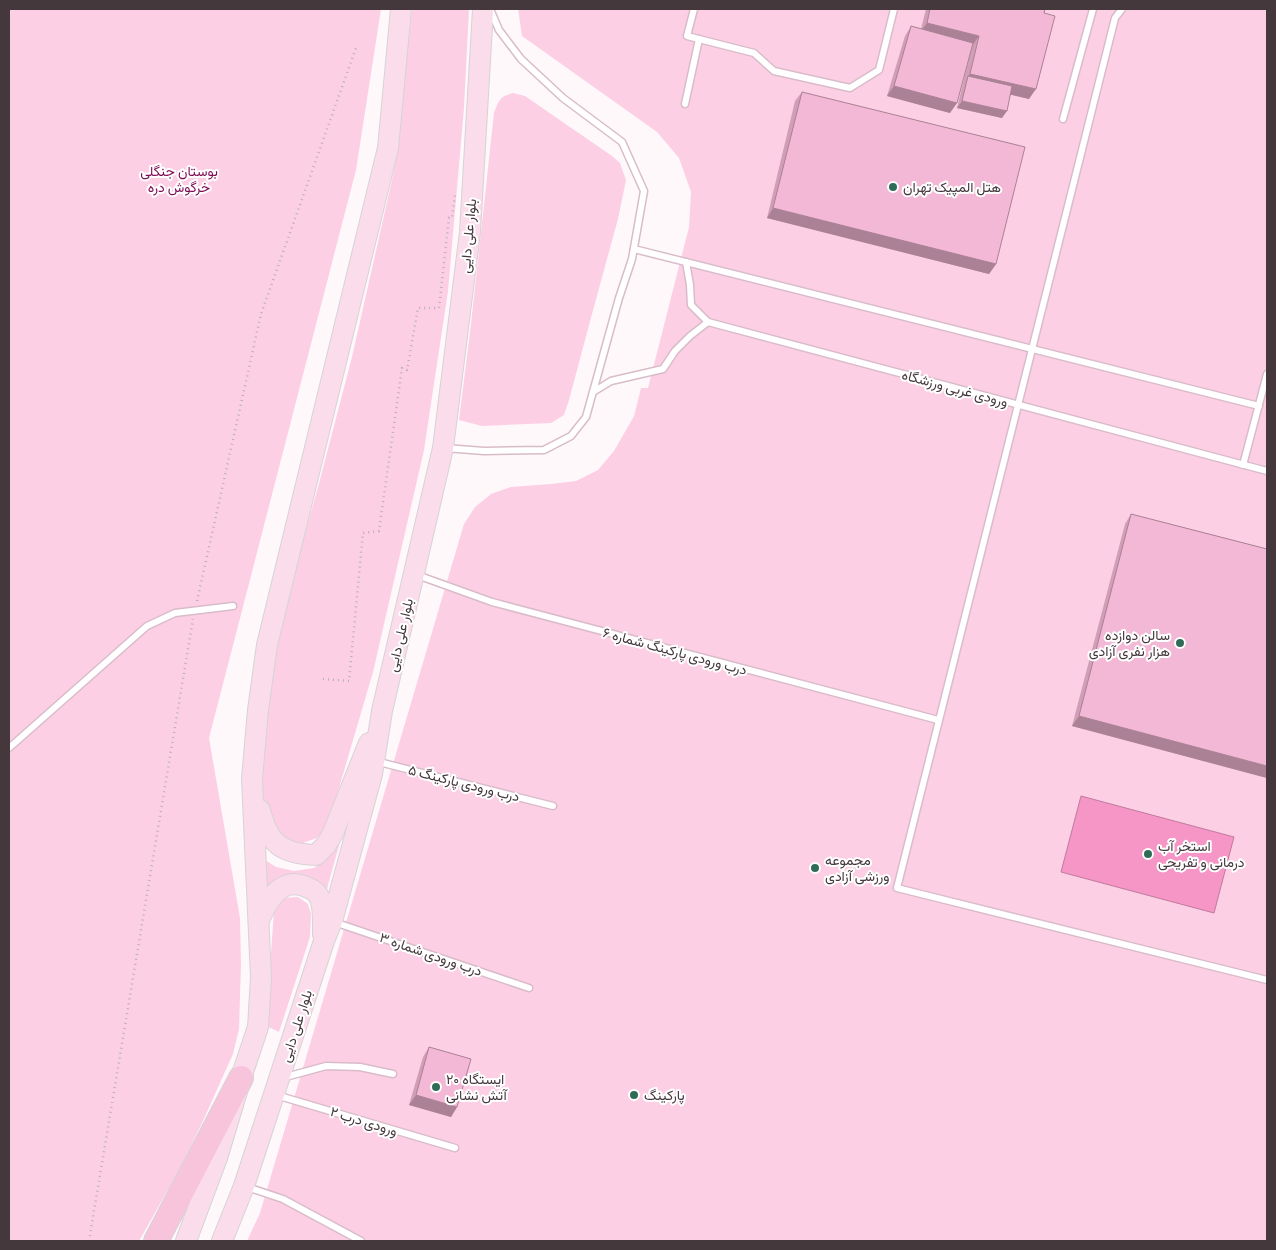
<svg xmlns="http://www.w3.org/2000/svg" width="1276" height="1250" viewBox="0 0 1276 1250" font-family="'PT Sans Narrow',Vazirmatn,sans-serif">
  <rect width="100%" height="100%" fill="#fef8fa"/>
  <g fill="#fdcfe4">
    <path d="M 9,9 L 381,9 L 356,170 L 209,738 L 240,918 L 241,964 L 239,1029 L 233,1054 L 202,1123 L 177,1174 L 139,1241 L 9,1241 Z"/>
    <path d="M 412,9 L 469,9 L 464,108 L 448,291 L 424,450 L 373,672 L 329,822 L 317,838 L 300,844 L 285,838 L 268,816 L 260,785 L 267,700 L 287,595 L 317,491 L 352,357 L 394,171 Z"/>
    <path d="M 518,9 L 1267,9 L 1267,1241 L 247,1241 L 260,1213 L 464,524 L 475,507 L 491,494 L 511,487 L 551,484 L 576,481 L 598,470 L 614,451 L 634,416 L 641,388 L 648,388 L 689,227 L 691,192 L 679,158 L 657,132 L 522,36 Z"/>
    <path d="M 513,93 L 525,96 L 612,156 L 620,163 L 626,180 L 618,219 L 592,314 L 569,400 L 564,415 L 551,423 L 482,426 L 459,420 L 471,324 L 494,113 C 499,100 499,97 513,93 Z"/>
    <path d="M 342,835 L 325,896 L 319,888 L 264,897 L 257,855 L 276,867 L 294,871 L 314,868 L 327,859 Z"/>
    <path d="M 298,897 L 308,904 L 311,914 L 310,937 L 279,1032 L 266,1026 L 274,910 L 284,898 Z"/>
  </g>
  <path fill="#f596c6" stroke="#c07a9d" d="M 1081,796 L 1234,837 L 1214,913 L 1061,872 Z"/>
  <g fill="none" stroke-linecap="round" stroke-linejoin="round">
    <g stroke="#d9bcc9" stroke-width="9">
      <g id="lane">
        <path d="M 694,9 L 687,36 L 754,53 L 774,71 L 850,88 L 879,70 L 894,9"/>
        <path d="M 1122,9 L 1115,18 L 1107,50 L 897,888 L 1267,980"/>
        <path d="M 685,104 L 699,39"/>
        <path d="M 1063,119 L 1093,9"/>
        <path d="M 634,249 L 1259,406"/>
        <path d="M 686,262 L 690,285 L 691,305 L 708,322 L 1267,471"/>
        <path d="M 593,392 L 611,381 L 663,369 L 675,351 L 690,336 L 708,322"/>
        <path d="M 445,448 L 484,451 L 544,450 L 571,436 L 586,417 L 619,298 L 632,259 L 644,191 L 622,142 L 563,98 L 521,59 L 499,30 L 490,9"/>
        <path d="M 1243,465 L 1267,374"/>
        <path d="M 417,575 L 492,602 L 938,720"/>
        <path d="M 9,748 L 147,626 L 175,613 L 233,606"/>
        <path d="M 375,761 L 553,806"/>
        <path d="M 334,922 L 529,988"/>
        <path d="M 282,1078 L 326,1066 L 360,1067 L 393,1074"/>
        <path d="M 276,1095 L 455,1148"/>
        <path d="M 247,1187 L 283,1199 L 361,1241"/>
      </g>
    </g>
    <g stroke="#d6d3d4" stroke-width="22">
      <g id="primary">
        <path d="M 260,810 C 268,843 281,854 316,855 L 326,845 L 333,833 L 369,743"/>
        <path d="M 259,920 C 267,902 280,877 304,886 C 309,888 315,890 318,895 C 324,903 323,923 323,934"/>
        <path d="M 186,1241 L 217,1158 L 241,1078 L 258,1027 L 261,978 L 252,779 L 258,710 L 267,645 L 388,148 L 401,9"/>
        <path d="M 222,1241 L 244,1186 L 324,941 L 332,921 L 372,774 L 382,711 L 443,448 L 470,232 L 483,9"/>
      </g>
    </g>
    <g stroke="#d6d3d4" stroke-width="26">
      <path id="highway" d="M 156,1241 L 241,1078"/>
    </g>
    <g stroke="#b9b0b4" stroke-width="2.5" stroke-dasharray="1 4" stroke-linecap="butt">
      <path d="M 197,601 L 261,314 L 357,45"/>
      <path d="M 323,679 L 349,681 L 363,533 L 379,531 L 402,368 L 407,370 L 418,308 L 439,308 L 449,218 L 452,218 L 455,195"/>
      <path d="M 89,1241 L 193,619"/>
    </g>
    <use href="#lane" stroke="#fff" stroke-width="6"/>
    <use href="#primary" stroke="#fbdcea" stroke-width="20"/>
    <use href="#highway" stroke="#f8c4dc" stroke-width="24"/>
  </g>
  <g fill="#d19eb7">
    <path d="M 926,9 L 1045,9 L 1029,99 L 1011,94 L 1002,118 L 957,108 L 972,46 L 950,113 L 887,96 L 905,36 L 911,26 L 921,29 Z"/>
    <path d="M 802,92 L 996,264 L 989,274 L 767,218 L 795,101 Z"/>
    <path d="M 1131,514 L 1267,549 L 1267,778 L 1072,726 L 1125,524 Z"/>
    <path d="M 429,1047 L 457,1107 L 451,1117 L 409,1105 L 423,1057 Z"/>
  </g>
  <g fill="#aa8195">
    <path d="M 927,23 L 979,36 L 972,46 L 920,32 Z"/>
    <path d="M 970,74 L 1036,89 L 1029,99 L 966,84 L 968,76 Z"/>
    <path d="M 894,86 L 957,103 L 950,113 L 887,96 Z"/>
    <path d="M 962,101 L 1007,111 L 1002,118 L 957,108 Z"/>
    <path d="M 773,208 L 996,264 L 989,274 L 767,218 Z"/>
    <path d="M 1079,716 L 1267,766 L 1267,778 L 1072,726 Z"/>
    <path d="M 416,1095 L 457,1107 L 451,1117 L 409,1105 Z"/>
  </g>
  <g fill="#f3b8d5" stroke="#aa8195">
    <path d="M 930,9 L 1045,9 L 1044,13 L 1055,16 L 1036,89 L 970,74 L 979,36 L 927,23 Z"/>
    <path d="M 911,26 L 973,43 L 957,103 L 894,86 Z"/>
    <path d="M 968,76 L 1012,86 L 1007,111 L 962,101 Z"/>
    <path d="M 802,92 L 1025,147 L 996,264 L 773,208 Z"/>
    <path d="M 1131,514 L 1267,549 L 1267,766 L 1079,716 Z"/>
    <path d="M 429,1047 L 471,1059 L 457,1107 L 416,1095 Z"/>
  </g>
  <g fill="#2f6c58" stroke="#fff" stroke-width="2">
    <circle cx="893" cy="187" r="5"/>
    <circle cx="1180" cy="643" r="5"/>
    <circle cx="1148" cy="854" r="5"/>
    <circle cx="815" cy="868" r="5"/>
    <circle cx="436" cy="1087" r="5"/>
    <circle cx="634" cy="1095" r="5"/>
  </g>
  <g text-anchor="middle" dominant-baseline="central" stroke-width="4" stroke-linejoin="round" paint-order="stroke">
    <g font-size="14" fill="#7f0d55" stroke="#fff">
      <text x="179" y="171">بوستان جنگلی<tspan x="179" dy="16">خرگوش دره</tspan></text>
    </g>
    <g font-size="14" fill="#44383d" stroke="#fff" text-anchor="start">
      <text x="903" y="187">هتل المپیک تهران</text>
      <text x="1170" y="635" text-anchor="end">سالن دوازده<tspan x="1170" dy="16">هزار نفری آزادی</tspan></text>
      <text x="1158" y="846">استخر آب<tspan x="1158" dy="16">درمانی و تفریحی</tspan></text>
      <text x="825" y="860">مجموعه<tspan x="825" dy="16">ورزشی آزادی</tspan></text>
      <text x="446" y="1079">ایستگاه ۲۰<tspan x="446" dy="16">آتش نشانی</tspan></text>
      <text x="644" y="1095">پارکینگ</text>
    </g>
    <g font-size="14" fill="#44383d" stroke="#fff">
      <text transform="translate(468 236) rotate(-85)">بلوار علی دایی</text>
      <text transform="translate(955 388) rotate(15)">ورودی غربی ورزشگاه</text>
      <text transform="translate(400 635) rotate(-77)">بلوار علی دایی</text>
      <text transform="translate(675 651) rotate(15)">درب ورودی پارکینگ شماره ۶</text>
      <text transform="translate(464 783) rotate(14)">درب ورودی پارکینگ ۵</text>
      <text transform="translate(431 954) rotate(19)">درب ورودی شماره ۳</text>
      <text transform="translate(296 1026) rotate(-72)">بلوار علی دایی</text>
      <text transform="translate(364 1121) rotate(17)">ورودی درب ۲</text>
    </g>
  </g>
  <rect width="1276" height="1250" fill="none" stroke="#44383d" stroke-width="20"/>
</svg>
